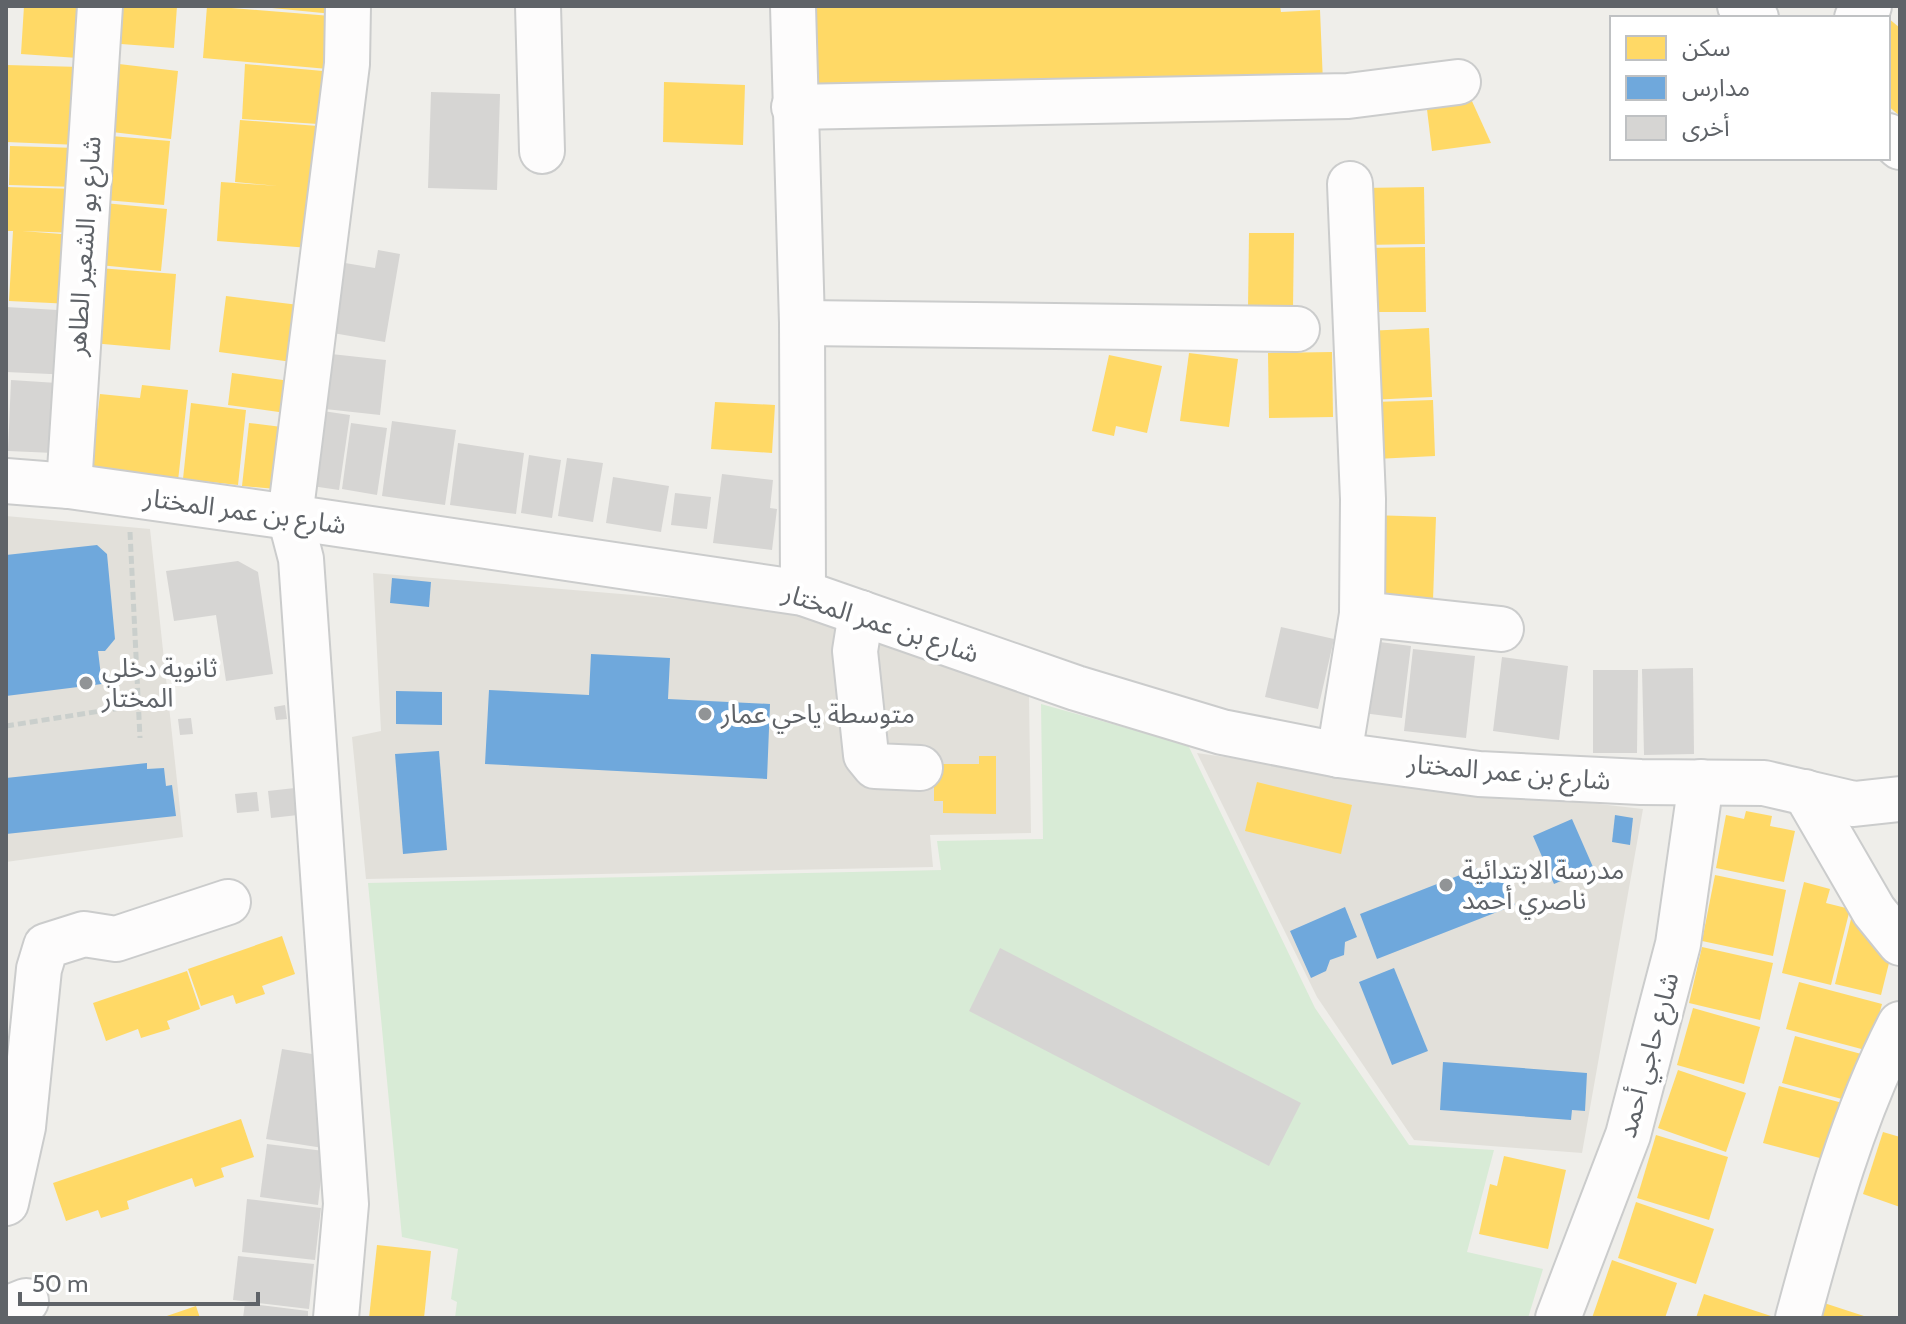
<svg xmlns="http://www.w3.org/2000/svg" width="1906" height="1324" viewBox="0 0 1906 1324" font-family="Cabin,'Noto Sans Arabic',sans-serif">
  <rect width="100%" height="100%" fill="#efeeea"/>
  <g fill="#e2e0da">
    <path d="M 6,516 L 150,529 L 183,837 L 6,862 Z"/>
    <path d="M 373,573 L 811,610 L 1029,696 L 1031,833 L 930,835 L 933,867 L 366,879 L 352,737 L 381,731 Z"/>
    <path d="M 1197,753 L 1378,779 L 1643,809 L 1582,1153 L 1414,1140 L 1317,997 Z"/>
  </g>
  <path fill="#d8ebd6" d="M 1041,704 L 1188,745 L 1315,1008 L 1409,1145 L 1494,1150 L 1467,1252 L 1543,1269 L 1528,1318 L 455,1318 L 457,1302 L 451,1299 L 458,1249 L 402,1237 L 368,883 L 941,870 L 937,841 L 1043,839 Z"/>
  <g fill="#ffd966">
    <path d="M 24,6 L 81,6 L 78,58 L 21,54 Z"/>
    <path d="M 111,6 L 177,6 L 174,48 L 108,43 Z"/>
    <path d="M 207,6 L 331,16 L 328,69 L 203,58 Z"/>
    <path d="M 272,6 L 334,6 L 333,14 L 272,8 Z"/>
    <path d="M 808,6 L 1280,6 L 1281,12 L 1320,10 L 1323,83 L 811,87 Z"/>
    <path d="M 1888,18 L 1900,28 L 1900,116 L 1888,106 Z"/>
    <path d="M 119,64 L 178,71 L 171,139 L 112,132 Z"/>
    <path d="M 245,64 L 323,71 L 318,124 L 242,119 Z"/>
    <path d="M 6,65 L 81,67 L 79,145 L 6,142 Z"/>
    <path d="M 664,82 L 745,85 L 743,145 L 663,142 Z"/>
    <path d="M 1466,88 L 1491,143 L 1432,151 L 1425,93 Z"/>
    <path d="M 240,120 L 318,126 L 310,248 L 217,241 L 221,182 L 278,186 L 235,182 Z"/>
    <path d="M 111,136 L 170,141 L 164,205 L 105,200 Z"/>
    <path d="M 10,146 L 77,148 L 76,187 L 9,185 Z"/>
    <path d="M 6,187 L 77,189 L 76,233 L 22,231 L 75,235 L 72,304 L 9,301 L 13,231 L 6,231 Z"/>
    <path d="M 1424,187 L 1425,244 L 1363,245 L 1362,188 Z"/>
    <path d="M 104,203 L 167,209 L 161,271 L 99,265 Z"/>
    <path d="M 1249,233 L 1294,233 L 1293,308 L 1248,308 Z"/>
    <path d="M 1425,247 L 1426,312 L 1365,312 L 1364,248 Z"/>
    <path d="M 99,268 L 176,274 L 170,350 L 92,343 Z"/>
    <path d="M 226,296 L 307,306 L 299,363 L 219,352 Z"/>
    <path d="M 1429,328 L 1432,397 L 1369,400 L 1366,331 Z"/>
    <path d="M 1332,352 L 1333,417 L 1269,418 L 1268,353 Z"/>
    <path d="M 1189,353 L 1238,359 L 1229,427 L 1180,421 Z"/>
    <path d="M 1109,355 L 1162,366 L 1147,433 L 1116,426 L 1114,436 L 1092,431 Z"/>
    <path d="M 232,373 L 290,381 L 286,413 L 228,405 Z"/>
    <path d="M 142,385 L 188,390 L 178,481 L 91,472 L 100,394 L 140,398 Z"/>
    <path d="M 1433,400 L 1435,456 L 1376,459 L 1374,402 Z"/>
    <path d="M 715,402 L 775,405 L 772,453 L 711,449 Z"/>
    <path d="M 191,403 L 246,410 L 238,485 L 183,479 Z"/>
    <path d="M 249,423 L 282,427 L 276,489 L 242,486 Z"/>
    <path d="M 1370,515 L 1436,517 L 1433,600 L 1367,597 Z"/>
    <path d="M 979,756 L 996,756 L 996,814 L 943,813 L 943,801 L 934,801 L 934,764 L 979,764 Z"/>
    <path d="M 1257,782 L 1352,805 L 1341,854 L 1245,831 Z"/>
    <path d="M 1746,811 L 1772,816 L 1770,826 L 1795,831 L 1784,882 L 1716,868 L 1726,815 L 1744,819 Z"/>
    <path d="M 1715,875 L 1786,890 L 1773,956 L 1702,941 Z"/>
    <path d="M 1804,882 L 1830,889 L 1826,903 L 1850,909 L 1831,985 L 1782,973 Z"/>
    <path d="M 1851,919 L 1867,923 L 1891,955 L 1881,995 L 1835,984 Z"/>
    <path d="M 282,936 L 295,974 L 262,986 L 265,994 L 236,1004 L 233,995 L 201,1006 L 188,969 Z"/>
    <path d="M 1702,947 L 1773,963 L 1760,1020 L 1689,1003 Z"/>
    <path d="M 187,971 L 200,1009 L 167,1021 L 170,1029 L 141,1038 L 138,1029 L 106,1041 L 93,1003 Z"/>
    <path d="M 1799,982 L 1882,1004 L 1869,1051 L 1786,1029 Z"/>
    <path d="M 1693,1008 L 1760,1027 L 1744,1084 L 1677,1065 Z"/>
    <path d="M 1795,1036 L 1865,1055 L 1853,1102 L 1782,1083 Z"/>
    <path d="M 1678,1070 L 1746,1093 L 1726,1152 L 1658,1128 Z"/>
    <path d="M 1779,1086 L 1850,1105 L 1835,1162 L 1763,1143 Z"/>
    <path d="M 241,1119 L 254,1157 L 221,1168 L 224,1177 L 195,1187 L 192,1178 L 127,1201 L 129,1209 L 101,1218 L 98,1210 L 66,1221 L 53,1183 Z"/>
    <path d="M 1883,1132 L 1900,1137 L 1900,1207 L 1863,1194 Z"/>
    <path d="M 1656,1135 L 1728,1157 L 1709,1220 L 1637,1198 Z"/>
    <path d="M 1504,1156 L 1566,1170 L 1548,1249 L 1479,1234 L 1490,1184 L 1497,1186 Z"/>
    <path d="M 1636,1202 L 1714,1229 L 1696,1284 L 1618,1258 Z"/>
    <path d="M 377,1245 L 431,1251 L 424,1318 L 369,1318 Z"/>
    <path d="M 1612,1260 L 1677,1283 L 1665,1318 L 1592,1318 Z"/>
    <path d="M 1704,1294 L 1774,1317 L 1774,1318 L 1696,1318 Z"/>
    <path d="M 1818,1301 L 1867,1317 L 1867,1318 L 1812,1318 Z"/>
    <path d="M 196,1306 L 200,1318 L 161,1318 Z"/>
  </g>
  <g fill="#6fa8dc">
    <path d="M 97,545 L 107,554 L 115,639 L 105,651 L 98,651 L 102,684 L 6,696 L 6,555 Z"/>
    <path d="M 392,578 L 431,582 L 429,607 L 390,603 Z"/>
    <path d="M 591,654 L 670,658 L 668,699 L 770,704 L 767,779 L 485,764 L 489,690 L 589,695 Z"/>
    <path d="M 396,691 L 442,692 L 442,725 L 396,724 Z"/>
    <path d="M 439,751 L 447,850 L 403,854 L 395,754 Z"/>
    <path d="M 147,763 L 147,769 L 164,768 L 166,786 L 172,785 L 176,816 L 6,834 L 6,778 Z"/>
    <path d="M 1615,815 L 1633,818 L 1630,845 L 1612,842 Z"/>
    <path d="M 1572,819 L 1593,867 L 1554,884 L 1533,836 Z"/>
    <path d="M 1478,868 L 1483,879 L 1502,872 L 1515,905 L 1377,959 L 1360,914 Z"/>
    <path d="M 1345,907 L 1357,937 L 1345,942 L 1344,955 L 1330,960 L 1326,971 L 1311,978 L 1290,931 Z"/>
    <path d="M 1394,968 L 1428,1051 L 1392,1065 L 1359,982 Z"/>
    <path d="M 1443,1062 L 1587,1073 L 1585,1111 L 1572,1110 L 1571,1120 L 1440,1110 Z"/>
  </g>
  <g fill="#d6d5d3">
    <path d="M 431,92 L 500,94 L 497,190 L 428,188 Z"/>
    <path d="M 378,250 L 400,254 L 385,342 L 327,332 L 339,262 L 375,268 Z"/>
    <path d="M 6,307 L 75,311 L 72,375 L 6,372 Z"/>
    <path d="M 322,353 L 386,360 L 380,415 L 316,408 Z"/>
    <path d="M 11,380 L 57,383 L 54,453 L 8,451 Z"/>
    <path d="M 316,410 L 350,415 L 339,490 L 305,485 Z"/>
    <path d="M 392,421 L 456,430 L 445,505 L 382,496 Z"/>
    <path d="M 351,423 L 387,428 L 377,495 L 342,489 Z"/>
    <path d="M 458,443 L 524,453 L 516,514 L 450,505 Z"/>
    <path d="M 529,455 L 561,460 L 552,518 L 521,513 Z"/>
    <path d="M 567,458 L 603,463 L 593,522 L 558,516 Z"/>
    <path d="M 722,474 L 773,480 L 770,508 L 777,509 L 772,550 L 713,543 Z"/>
    <path d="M 613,477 L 669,486 L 661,532 L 606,523 Z"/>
    <path d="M 675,493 L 711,497 L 707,529 L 671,525 Z"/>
    <path d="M 238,561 L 258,572 L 273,674 L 226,681 L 216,615 L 174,621 L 166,571 Z"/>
    <path d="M 1281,627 L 1334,639 L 1318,709 L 1265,697 Z"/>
    <path d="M 1364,640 L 1411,646 L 1402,718 L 1355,712 Z"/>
    <path d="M 1413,649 L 1475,656 L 1466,738 L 1404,731 Z"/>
    <path d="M 1502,657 L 1568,666 L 1559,740 L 1493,731 Z"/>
    <path d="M 1693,668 L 1694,754 L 1644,755 L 1642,669 Z"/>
    <path d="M 1593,670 L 1638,670 L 1637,753 L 1593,753 Z"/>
    <path d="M 285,705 L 287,719 L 276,720 L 274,707 Z"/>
    <path d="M 191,718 L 193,734 L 180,735 L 178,719 Z"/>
    <path d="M 295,788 L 298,815 L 271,818 L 268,791 Z"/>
    <path d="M 257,792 L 259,811 L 237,813 L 235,794 Z"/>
    <path d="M 1000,948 L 1301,1103 L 1269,1166 L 969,1011 Z"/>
    <path d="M 282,1049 L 318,1055 L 323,1148 L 266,1139 Z"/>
    <path d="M 267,1144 L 324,1151 L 318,1205 L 260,1197 Z"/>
    <path d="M 247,1199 L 321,1208 L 315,1260 L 242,1252 Z"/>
    <path d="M 238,1256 L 314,1264 L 309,1309 L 233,1300 Z"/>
    <path d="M 245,1303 L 308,1311 L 308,1318 L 243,1318 Z"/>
  </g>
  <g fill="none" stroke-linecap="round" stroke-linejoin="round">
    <g stroke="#cbcccc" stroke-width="48">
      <g id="minor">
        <path d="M 538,6 L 542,151"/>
        <path d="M 793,6 L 802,323 L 803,593"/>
        <path d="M 1740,6 L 1756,18"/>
        <path d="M 1857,18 L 1869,6"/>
        <path d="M 794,107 L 1348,96 L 1458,82"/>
        <path d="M 1888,136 L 1900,147"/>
        <path d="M 802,323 L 1297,329"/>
        <path d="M 6,481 L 69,486 L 290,517 L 803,593 L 1076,688 L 1222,732 L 1339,755 L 1479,774 L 1641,782 L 1764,783 L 1854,804 L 1900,799"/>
        <path d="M 69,486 L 100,6"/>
        <path d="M 861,613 L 855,651 L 866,755 L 875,766 L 920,768"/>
        <path d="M 1362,614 L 1501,629"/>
        <path d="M 1339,755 L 1362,614 L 1363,499 L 1350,184"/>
        <path d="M 1805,792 L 1874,911 L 1900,943"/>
        <path d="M 6,1203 L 23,1127 L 39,969 L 46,946 L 84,934 L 116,939 L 228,902"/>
        <path d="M 6,1309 L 26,1301"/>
        <path d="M 336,1318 L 346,1204 L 301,559 L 290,517 L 347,64 L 348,6"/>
        <path d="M 1558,1318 L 1628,1135 L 1678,944 L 1701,782"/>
        <path d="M 1798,1318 C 1825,1218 1852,1117 1900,1024"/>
      </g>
    </g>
    <g stroke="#cacfcc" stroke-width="5" stroke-dasharray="8 4" stroke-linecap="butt">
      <path d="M 130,532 L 140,738"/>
      <path d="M 6,726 L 139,705"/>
    </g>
    <use href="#minor" stroke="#fdfcfc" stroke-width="44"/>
  </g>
  <g fill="#919496" stroke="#fff" stroke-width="3">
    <circle cx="86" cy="683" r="8"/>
    <circle cx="705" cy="714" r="8"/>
    <circle cx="1446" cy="885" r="8"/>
  </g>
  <g text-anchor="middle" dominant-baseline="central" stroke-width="8" stroke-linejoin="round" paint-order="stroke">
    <g font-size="26" fill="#5f6368" stroke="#fff">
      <text transform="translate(84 246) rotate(-86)">شارع بو الشعير الطاهر</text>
      <text transform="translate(245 511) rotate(8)">شارع بن عمر المختار</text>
      <text transform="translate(881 623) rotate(18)">شارع بن عمر المختار</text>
      <text transform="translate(1509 772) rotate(5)">شارع بن عمر المختار</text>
      <text transform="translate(1648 1055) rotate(-75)">شارع حاجي أحمد</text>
    </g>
    <g font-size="26" fill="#5f6368" stroke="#fff" text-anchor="start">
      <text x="102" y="668">ثانوية دخلي<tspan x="102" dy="30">المختار</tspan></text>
      <text x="721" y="714">متوسطة ياحي عمار</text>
      <text x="1462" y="870">مدرسة الابتدائية<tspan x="1462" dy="30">ناصري أحمد</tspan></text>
    </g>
  </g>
  <rect width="1906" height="1324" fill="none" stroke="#5f6368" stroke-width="16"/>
  <rect x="1610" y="16" width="280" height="144" fill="#ffffff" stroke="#bfc1c3" stroke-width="2"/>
  <rect x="1626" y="36" width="40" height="24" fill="#ffd966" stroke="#bfc1c3" stroke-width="2"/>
  <text x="1682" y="56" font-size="24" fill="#5f6368">سكن</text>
  <rect x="1626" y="76" width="40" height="24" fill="#6fa8dc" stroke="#bfc1c3" stroke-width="2"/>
  <text x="1682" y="96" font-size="24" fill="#5f6368">مدارس</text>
  <rect x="1626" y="116" width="40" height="24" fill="#d6d5d3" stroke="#bfc1c3" stroke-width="2"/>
  <text x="1682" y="136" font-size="24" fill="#5f6368">أخرى</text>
  <path d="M20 1292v12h238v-12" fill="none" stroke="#5f6368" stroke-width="4"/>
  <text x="32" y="1292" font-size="24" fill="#5f6368" stroke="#ffffff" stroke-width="6" paint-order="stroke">50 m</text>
</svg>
